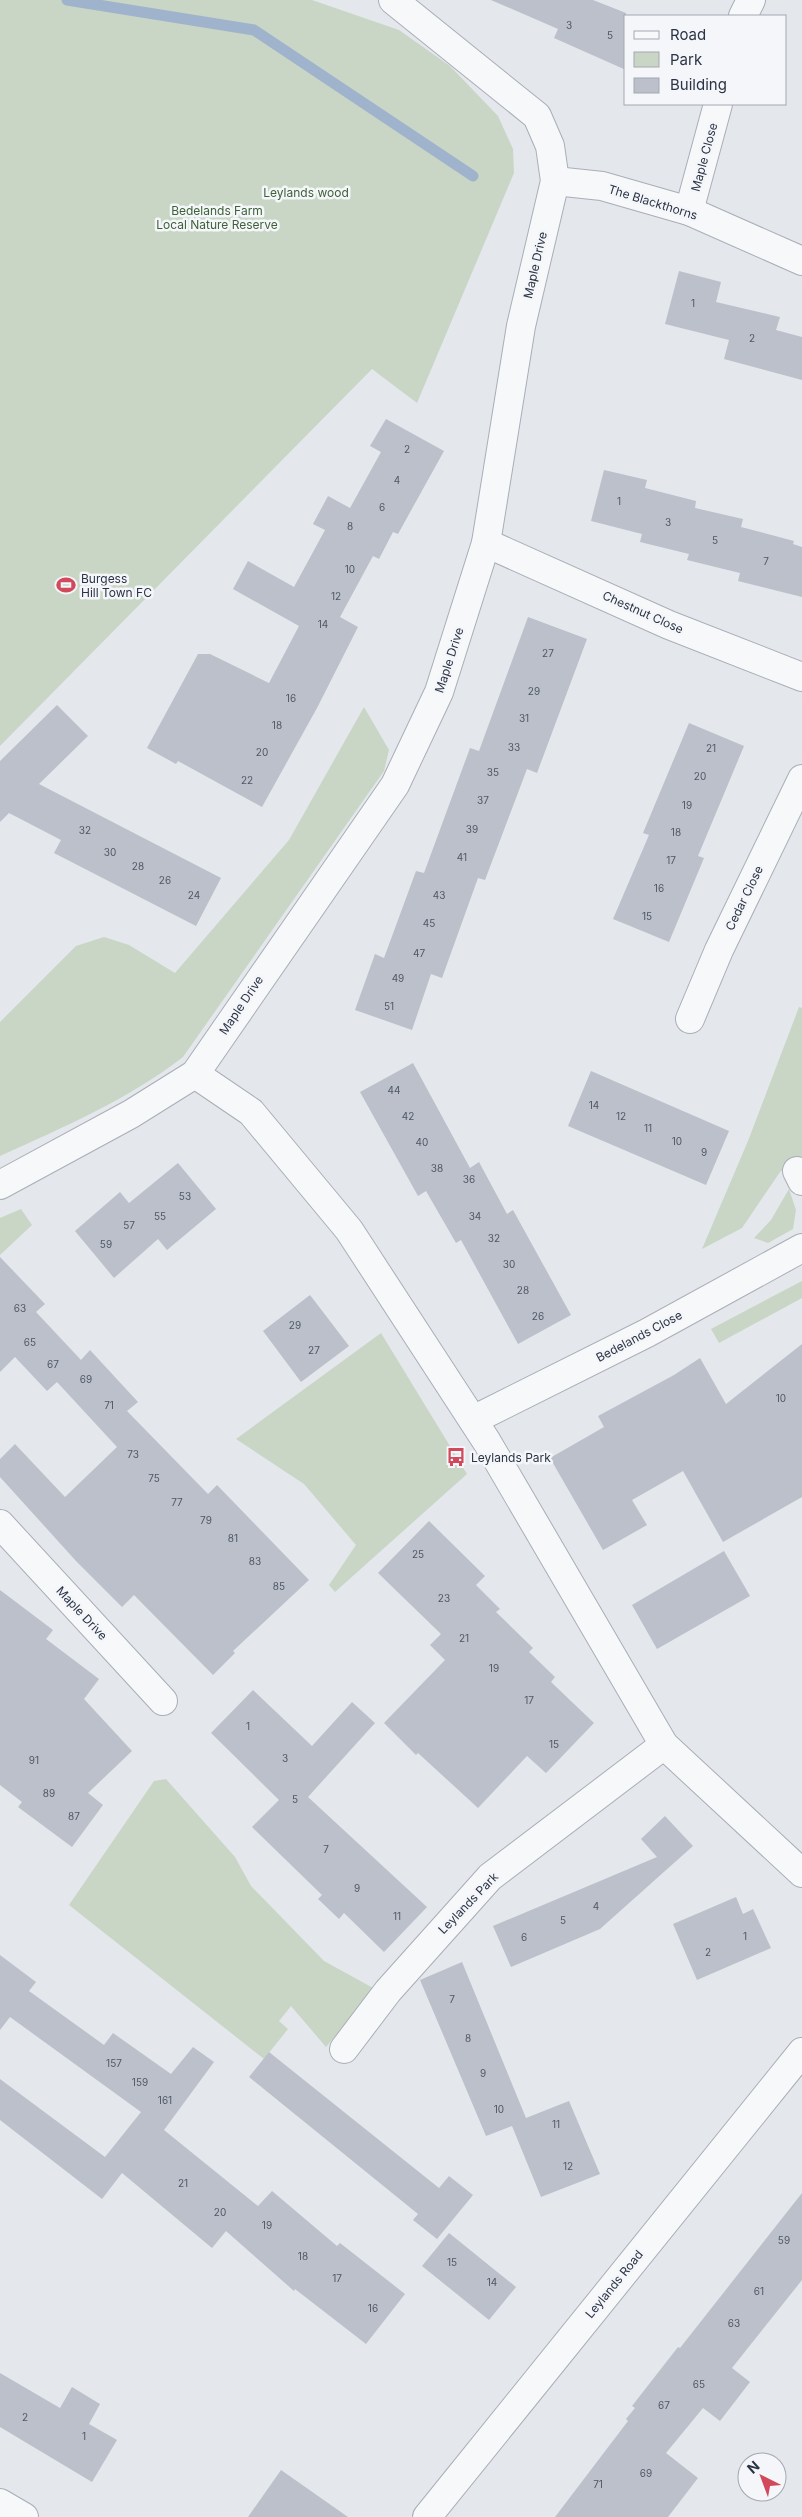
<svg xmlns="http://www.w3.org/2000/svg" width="802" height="2517" viewBox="0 0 802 2517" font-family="Inter,sans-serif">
  <rect width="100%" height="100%" fill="#e4e7ec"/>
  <g fill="#c9d6c5">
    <path d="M 0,0 L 312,0 L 399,30 L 450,66 L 498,116 L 513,149 L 514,173 L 417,403 L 372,369 L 0,746 Z"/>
    <path d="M 364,707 L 389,750 L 384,771 L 183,1057 C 129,1099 62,1128 0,1156 L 0,1022 L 76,946 L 104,937 L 129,945 L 175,973 L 289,840 Z"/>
    <path d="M 799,1007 L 802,1008 L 802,1156 L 780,1172 L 742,1228 L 702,1249 L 748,1141 Z"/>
    <path d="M 789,1189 L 796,1210 L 793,1229 L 768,1243 L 754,1238 L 771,1220 Z"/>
    <path d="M 21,1209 L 32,1225 L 0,1255 L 0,1218 Z"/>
    <path d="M 802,1281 L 802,1298 L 719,1343 L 711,1329 Z"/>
    <path d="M 381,1333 L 467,1474 L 335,1592 L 329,1585 L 356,1545 L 304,1484 L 236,1439 Z"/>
    <path d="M 166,1779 L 235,1857 L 251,1886 L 324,1961 L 375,1989 L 326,2047 L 291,2006 L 279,2021 L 288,2029 L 264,2059 L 69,1905 L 154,1781 Z"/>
  </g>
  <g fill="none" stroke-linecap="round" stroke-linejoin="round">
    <path stroke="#9fb4cc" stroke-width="11" d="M 67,0 L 254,30 L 473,176"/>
  </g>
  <g fill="#bbc0ca">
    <path d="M 491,0 L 593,0 L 626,13 L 626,70 L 554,38 L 558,29 Z"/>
    <path d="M 679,271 L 721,282 L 716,302 L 780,317 L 776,330 L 802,337 L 802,380 L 724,359 L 729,340 L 665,324 Z"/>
    <path d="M 386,419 L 444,451 L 398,534 L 393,532 L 379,559 L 373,556 L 340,617 L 358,627 L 317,708 L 262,807 L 178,761 L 176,764 L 147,748 L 198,654 L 210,654 L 269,683 L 299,626 L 233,589 L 248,561 L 294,587 L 325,530 L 313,524 L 328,496 L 350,508 L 381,452 L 370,446 Z"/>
    <path d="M 604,470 L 647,480 L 645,488 L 696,501 L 695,508 L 743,519 L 741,527 L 794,541 L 793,544 L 802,547 L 802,597 L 738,581 L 740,573 L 687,560 L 689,554 L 640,542 L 642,534 L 591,521 Z"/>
    <path d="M 528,617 L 587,639 L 537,773 L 527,769 L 485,880 L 478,878 L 442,978 L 431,974 L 412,1030 L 355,1010 L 375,954 L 384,958 L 416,871 L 424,873 L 470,748 L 479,751 Z"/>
    <path d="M 57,705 L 88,736 L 39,784 L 221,878 L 196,926 L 54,853 L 61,840 L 9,813 L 0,822 L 0,761 Z"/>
    <path d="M 689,723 L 744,746 L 698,856 L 704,858 L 669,942 L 613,919 L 649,835 L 643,833 Z"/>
    <path d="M 413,1063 L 470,1168 L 479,1162 L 507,1214 L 513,1210 L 571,1315 L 518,1344 L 461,1240 L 456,1243 L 426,1191 L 418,1196 L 360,1092 Z"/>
    <path d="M 591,1071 L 729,1131 L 706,1185 L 568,1126 Z"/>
    <path d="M 178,1163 L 216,1209 L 167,1250 L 158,1239 L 114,1278 L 75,1231 L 120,1192 L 129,1203 Z"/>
    <path d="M 0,1257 L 45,1304 L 36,1312 L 81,1360 L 90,1350 L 138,1402 L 127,1411 L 208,1494 L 217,1485 L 309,1580 L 233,1651 L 235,1653 L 213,1675 L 134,1595 L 122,1607 L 76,1561 L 0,1477 L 0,1459 L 15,1444 L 65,1497 L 117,1447 L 57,1382 L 47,1391 L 15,1357 L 0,1372 Z"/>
    <path d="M 310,1295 L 349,1346 L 301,1382 L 263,1331 Z"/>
    <path d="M 802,1344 L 802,1497 L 723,1542 L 683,1471 L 632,1500 L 647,1525 L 603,1550 L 550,1458 L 604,1427 L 598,1416 L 674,1375 L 700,1358 L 726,1404 Z"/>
    <path d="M 429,1521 L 485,1576 L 476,1585 L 500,1609 L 496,1612 L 533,1648 L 529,1652 L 555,1677 L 551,1682 L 594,1723 L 546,1773 L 527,1756 L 478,1808 L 418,1753 L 416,1755 L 384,1723 L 445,1660 L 430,1645 L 441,1634 L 378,1573 Z"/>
    <path d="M 724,1551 L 750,1596 L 657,1649 L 632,1605 Z"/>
    <path d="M 0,1590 L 53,1630 L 46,1639 L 99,1679 L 84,1699 L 132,1751 L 88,1793 L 103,1805 L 72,1847 L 18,1807 L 22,1802 L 0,1785 Z"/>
    <path d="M 253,1690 L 312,1746 L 352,1702 L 375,1723 L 308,1797 L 427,1907 L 384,1952 L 344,1913 L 339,1919 L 318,1899 L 322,1895 L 252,1827 L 279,1800 L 211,1733 Z"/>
    <path d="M 665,1816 L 693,1846 L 600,1929 L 511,1967 L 493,1926 L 657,1857 L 641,1839 Z"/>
    <path d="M 736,1897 L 743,1914 L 753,1909 L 771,1948 L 697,1980 L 673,1924 Z"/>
    <path d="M 0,1955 L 36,1982 L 29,1991 L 104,2045 L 113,2033 L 171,2074 L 193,2047 L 214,2062 L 164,2130 L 258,2206 L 272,2191 L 337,2246 L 340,2243 L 405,2294 L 366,2344 L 295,2289 L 294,2291 L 226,2231 L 212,2248 L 122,2173 L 102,2199 L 0,2120 L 0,2079 L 105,2157 L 141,2112 L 10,2017 L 0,2030 Z"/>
    <path d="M 462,1962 L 526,2118 L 569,2101 L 600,2174 L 541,2197 L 512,2126 L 486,2136 L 420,1980 Z"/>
    <path d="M 269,2052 L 439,2188 L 449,2176 L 473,2195 L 437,2239 L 413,2220 L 418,2214 L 249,2077 Z"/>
    <path d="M 802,2193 L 802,2280 L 732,2368 L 750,2382 L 720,2421 L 703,2408 L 666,2453 L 698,2478 L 668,2517 L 555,2517 L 628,2421 L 626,2419 L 635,2408 L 632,2406 L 678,2347 L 680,2348 Z"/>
    <path d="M 449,2233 L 516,2287 L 489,2320 L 422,2266 Z"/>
    <path d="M 0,2373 L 60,2408 L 72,2387 L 100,2404 L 89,2424 L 117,2440 L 92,2482 L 0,2427 Z"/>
    <path d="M 281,2470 L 348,2517 L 248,2517 Z"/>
  </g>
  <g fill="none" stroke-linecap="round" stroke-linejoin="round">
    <g stroke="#a9aeb7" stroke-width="30">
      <g id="minor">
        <path d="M 743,16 L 751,0"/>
        <path d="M 555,181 L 602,186 L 689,211 L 802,261"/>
        <path d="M 689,211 L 718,104"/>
        <path d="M 486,543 L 669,625 L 802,677"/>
        <path d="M 690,1019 L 719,950 L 802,779"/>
        <path d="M 195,1074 L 251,1112 L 349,1230 L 487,1442 L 664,1745 L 802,1873"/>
        <path d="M 797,1171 L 802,1181"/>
        <path d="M 0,1185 L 131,1114 L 195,1074 L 395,785 L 439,692 L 486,543 L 521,326 L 555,181 L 550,146 L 537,116 L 393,0"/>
        <path d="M 473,1420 L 647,1333 L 802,1248"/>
        <path d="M 0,1524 L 163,1701"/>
        <path d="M 344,2049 L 388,1991 L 490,1877 L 664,1745"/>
        <path d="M 0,2503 L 24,2517"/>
        <path d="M 427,2517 L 802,2052"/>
      </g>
    </g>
    <use href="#minor" stroke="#f7f8fa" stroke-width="28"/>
  </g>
  <defs>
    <g id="stadium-bare" transform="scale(1.5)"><path d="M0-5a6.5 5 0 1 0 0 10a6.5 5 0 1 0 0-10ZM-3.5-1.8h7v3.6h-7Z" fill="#d1495b" stroke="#f4f6f9" stroke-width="2.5" paint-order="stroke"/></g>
    <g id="bus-bare" transform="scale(1.5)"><path d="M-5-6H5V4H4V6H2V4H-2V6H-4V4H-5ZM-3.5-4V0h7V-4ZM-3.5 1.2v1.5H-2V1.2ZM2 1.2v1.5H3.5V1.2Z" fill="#d1495b" stroke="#f4f6f9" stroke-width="2.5" paint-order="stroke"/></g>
  </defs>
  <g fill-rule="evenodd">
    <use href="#stadium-bare" x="66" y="585"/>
    <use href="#bus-bare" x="456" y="1457"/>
  </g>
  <g text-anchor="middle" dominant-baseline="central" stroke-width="5" stroke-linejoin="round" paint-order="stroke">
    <g font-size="10" fill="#4f5766">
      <text x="569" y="25">3</text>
      <text x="610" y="35">5</text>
      <text x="693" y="303">1</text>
      <text x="752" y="338">2</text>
      <text x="407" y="449">2</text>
      <text x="397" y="480">4</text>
      <text x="619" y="501">1</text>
      <text x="382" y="507">6</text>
      <text x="668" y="522">3</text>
      <text x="350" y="526">8</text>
      <text x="715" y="540">5</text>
      <text x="766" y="561">7</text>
      <text x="350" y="569">10</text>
      <text x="336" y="596">12</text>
      <text x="323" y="624">14</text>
      <text x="548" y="653">27</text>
      <text x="534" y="691">29</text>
      <text x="291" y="698">16</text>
      <text x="524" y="718">31</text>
      <text x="277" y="725">18</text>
      <text x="514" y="747">33</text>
      <text x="711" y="748">21</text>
      <text x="262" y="752">20</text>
      <text x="493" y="772">35</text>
      <text x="700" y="776">20</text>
      <text x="247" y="780">22</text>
      <text x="483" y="800">37</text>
      <text x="687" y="805">19</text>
      <text x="472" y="829">39</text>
      <text x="85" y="830">32</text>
      <text x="676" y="832">18</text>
      <text x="110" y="852">30</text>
      <text x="462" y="857">41</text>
      <text x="671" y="860">17</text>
      <text x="138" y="866">28</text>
      <text x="165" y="880">26</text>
      <text x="659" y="888">16</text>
      <text x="194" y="895">24</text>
      <text x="439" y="895">43</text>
      <text x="647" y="916">15</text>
      <text x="429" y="923">45</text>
      <text x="419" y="953">47</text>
      <text x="398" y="978">49</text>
      <text x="389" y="1006">51</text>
      <text x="394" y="1090">44</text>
      <text x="594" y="1105">14</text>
      <text x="408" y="1116">42</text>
      <text x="621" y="1116">12</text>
      <text x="648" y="1128">11</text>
      <text x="677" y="1141">10</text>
      <text x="422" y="1142">40</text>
      <text x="704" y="1152">9</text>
      <text x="437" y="1168">38</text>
      <text x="469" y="1179">36</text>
      <text x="185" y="1196">53</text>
      <text x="160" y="1216">55</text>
      <text x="475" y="1216">34</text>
      <text x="129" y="1225">57</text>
      <text x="494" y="1238">32</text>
      <text x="106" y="1244">59</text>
      <text x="509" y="1264">30</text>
      <text x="523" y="1290">28</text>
      <text x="20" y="1308">63</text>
      <text x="538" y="1316">26</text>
      <text x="295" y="1325">29</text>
      <text x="30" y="1342">65</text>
      <text x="314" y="1350">27</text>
      <text x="53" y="1364">67</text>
      <text x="86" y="1379">69</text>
      <text x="781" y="1398">10</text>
      <text x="109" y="1405">71</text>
      <text x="133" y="1454">73</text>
      <text x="154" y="1478">75</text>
      <text x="177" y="1502">77</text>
      <text x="206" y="1520">79</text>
      <text x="233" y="1538">81</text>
      <text x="418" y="1554">25</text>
      <text x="255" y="1561">83</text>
      <text x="279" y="1586">85</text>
      <text x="444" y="1598">23</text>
      <text x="464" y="1638">21</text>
      <text x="494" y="1668">19</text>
      <text x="529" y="1700">17</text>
      <text x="248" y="1726">1</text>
      <text x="554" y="1744">15</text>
      <text x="285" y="1758">3</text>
      <text x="34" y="1760">91</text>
      <text x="49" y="1793">89</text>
      <text x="295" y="1799">5</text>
      <text x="74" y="1816">87</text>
      <text x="326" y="1849">7</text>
      <text x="357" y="1888">9</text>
      <text x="596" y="1906">4</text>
      <text x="397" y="1916">11</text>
      <text x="563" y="1920">5</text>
      <text x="745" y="1936">1</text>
      <text x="524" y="1937">6</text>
      <text x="708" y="1952">2</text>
      <text x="452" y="1999">7</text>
      <text x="468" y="2038">8</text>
      <text x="114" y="2063">157</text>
      <text x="483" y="2073">9</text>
      <text x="140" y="2082">159</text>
      <text x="165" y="2100">161</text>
      <text x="499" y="2109">10</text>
      <text x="556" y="2124">11</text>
      <text x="568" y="2166">12</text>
      <text x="183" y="2183">21</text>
      <text x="220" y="2212">20</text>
      <text x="267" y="2225">19</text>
      <text x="784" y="2240">59</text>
      <text x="303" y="2256">18</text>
      <text x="452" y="2262">15</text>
      <text x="337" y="2278">17</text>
      <text x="492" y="2282">14</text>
      <text x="759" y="2291">61</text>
      <text x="373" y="2308">16</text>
      <text x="734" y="2323">63</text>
      <text x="699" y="2384">65</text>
      <text x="664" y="2405">67</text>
      <text x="25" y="2417">2</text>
      <text x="84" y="2436">1</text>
      <text x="646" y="2473">69</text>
      <text x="598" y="2484">71</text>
    </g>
    <g font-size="12" fill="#2b3445" stroke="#f4f6f9">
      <text transform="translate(704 157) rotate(-75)">Maple Close</text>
      <text transform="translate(653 202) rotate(17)">The Blackthorns</text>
      <text transform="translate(535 265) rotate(-77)">Maple Drive</text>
      <text transform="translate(643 612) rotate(24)">Chestnut Close</text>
      <text transform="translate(449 660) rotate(-72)">Maple Drive</text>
      <text transform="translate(744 898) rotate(-64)">Cedar Close</text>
      <text transform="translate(241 1005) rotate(-56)">Maple Drive</text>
      <text transform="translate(639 1336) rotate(-28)">Bedelands Close</text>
      <text transform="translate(82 1613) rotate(47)">Maple Drive</text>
      <text transform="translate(468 1903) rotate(-46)">Leylands Park</text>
      <text transform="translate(614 2284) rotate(-51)">Leylands Road</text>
    </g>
    <g font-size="12" fill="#3f6138" stroke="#f4f6f9">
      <text x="306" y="192">Leylands wood</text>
      <text x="217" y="210">Bedelands Farm<tspan x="217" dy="14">Local Nature Reserve</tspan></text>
    </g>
    <g font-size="12" fill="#2b3445" stroke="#f4f6f9" text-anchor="start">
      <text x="81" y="578">Burgess<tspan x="81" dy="14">Hill Town FC</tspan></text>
      <text x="471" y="1457">Leylands Park</text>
    </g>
  </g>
  <rect x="624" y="15" width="162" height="90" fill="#f4f6f9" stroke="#a4a8b1"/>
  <rect x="634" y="31" width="25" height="8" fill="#f7f8fa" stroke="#a4a8b1"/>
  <text x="670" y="40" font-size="15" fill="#2b3445">Road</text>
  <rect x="634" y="52" width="25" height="15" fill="#c9d6c5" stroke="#a4a8b1"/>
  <text x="670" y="65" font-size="15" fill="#2b3445">Park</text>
  <rect x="634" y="78" width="25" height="15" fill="#bbc0ca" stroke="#a4a8b1"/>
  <text x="670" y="90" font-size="15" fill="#2b3445">Building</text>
  <g transform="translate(762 2477) rotate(318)"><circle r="24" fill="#f4f6f9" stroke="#a4a8b1"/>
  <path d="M0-4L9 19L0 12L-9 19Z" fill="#d1495b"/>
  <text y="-8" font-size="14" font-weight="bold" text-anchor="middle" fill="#2b3445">N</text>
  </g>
</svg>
